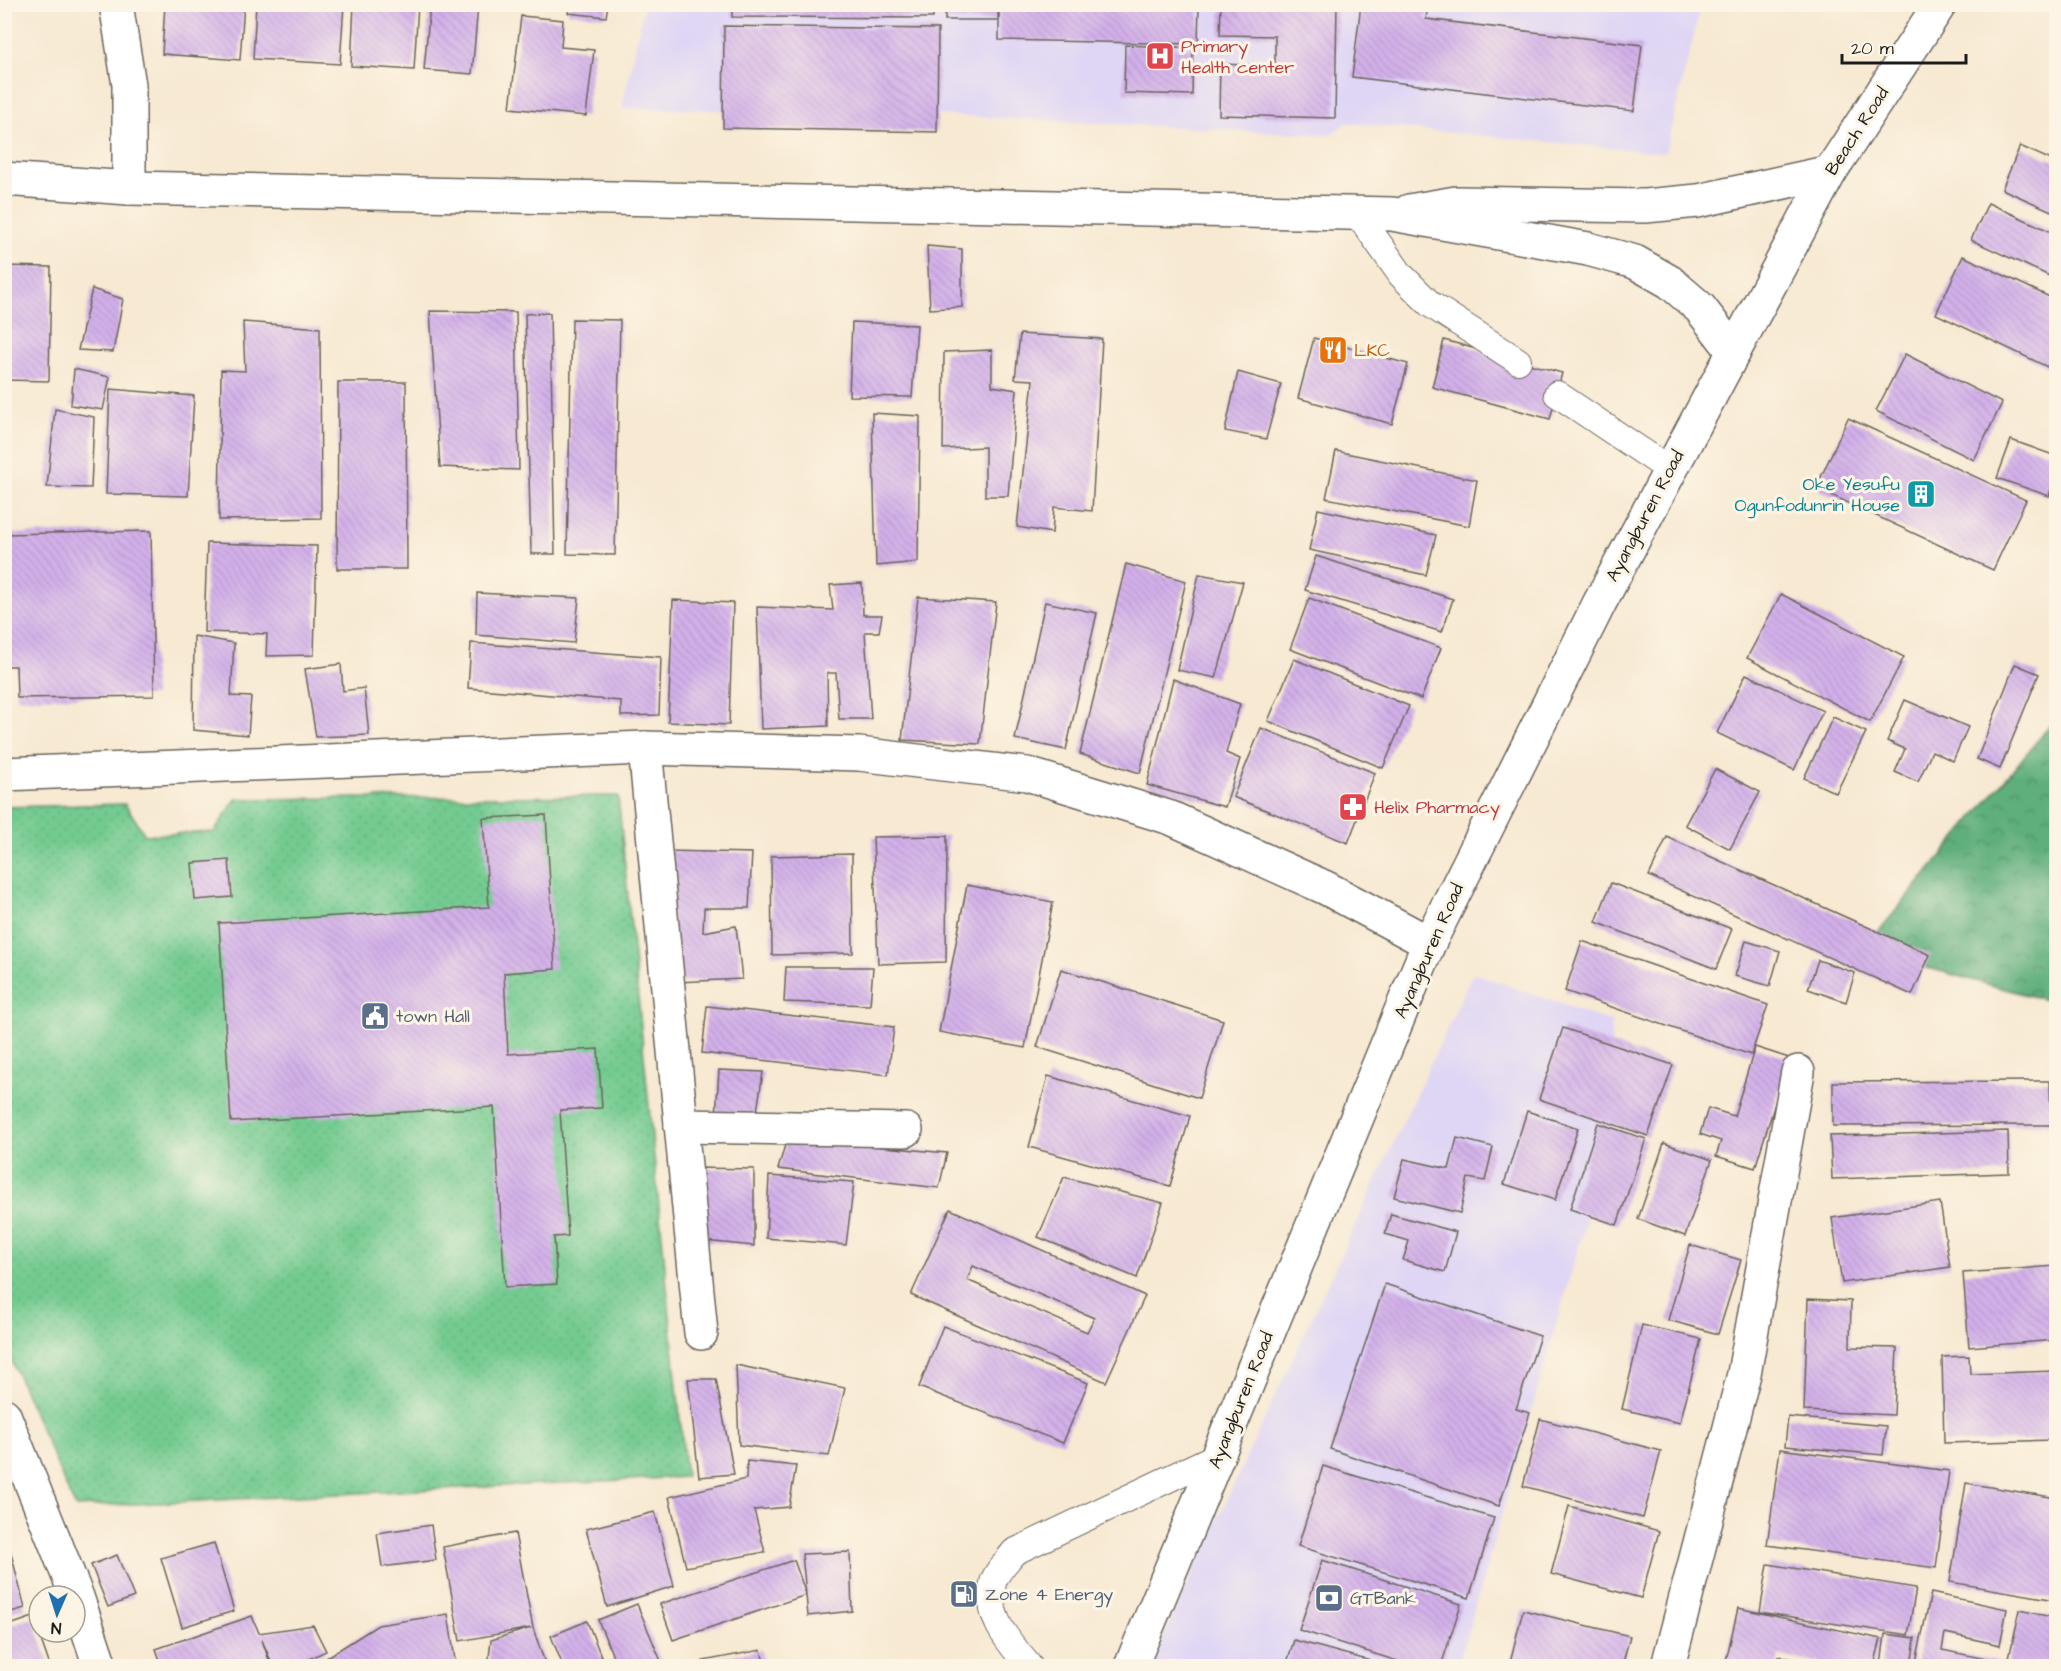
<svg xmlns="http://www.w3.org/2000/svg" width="2061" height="1671" viewBox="0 0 2061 1671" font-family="'Architects Daughter',sans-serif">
  <defs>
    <pattern id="grass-dots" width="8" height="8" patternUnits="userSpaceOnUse" patternTransform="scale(1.5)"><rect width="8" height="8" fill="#73cb90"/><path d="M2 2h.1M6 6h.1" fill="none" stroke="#63ae7c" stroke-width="1.8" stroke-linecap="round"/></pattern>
    <pattern id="forest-crowns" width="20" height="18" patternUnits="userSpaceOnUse" patternTransform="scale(1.5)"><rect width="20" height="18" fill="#5eaf7a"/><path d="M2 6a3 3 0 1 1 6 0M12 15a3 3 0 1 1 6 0" fill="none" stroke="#4d8e63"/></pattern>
    <pattern id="building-back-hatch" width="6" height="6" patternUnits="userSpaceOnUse" patternTransform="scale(1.5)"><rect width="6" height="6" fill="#d3b0ea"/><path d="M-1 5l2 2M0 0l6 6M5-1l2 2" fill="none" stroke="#b597c8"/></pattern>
  </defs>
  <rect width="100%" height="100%" fill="#fcf5e5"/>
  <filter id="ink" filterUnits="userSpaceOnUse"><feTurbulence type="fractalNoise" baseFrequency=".0167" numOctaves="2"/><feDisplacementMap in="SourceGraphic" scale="12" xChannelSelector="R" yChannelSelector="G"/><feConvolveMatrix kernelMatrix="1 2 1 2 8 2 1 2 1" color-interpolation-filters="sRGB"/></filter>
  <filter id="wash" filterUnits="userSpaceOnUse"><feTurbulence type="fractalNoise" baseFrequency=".008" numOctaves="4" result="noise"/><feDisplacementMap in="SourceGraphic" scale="24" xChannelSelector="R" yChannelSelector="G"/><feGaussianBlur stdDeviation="1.35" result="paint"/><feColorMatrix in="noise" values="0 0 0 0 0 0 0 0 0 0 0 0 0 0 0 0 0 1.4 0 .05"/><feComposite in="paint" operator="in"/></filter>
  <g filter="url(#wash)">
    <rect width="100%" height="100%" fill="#f7e9d2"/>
    <g fill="#dfd5f5">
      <path d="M 644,5 L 1701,5 L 1665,153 L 1347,123 L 1329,135 L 921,114 L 622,108 Z"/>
      <path d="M 1473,973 L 1611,1022 L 1613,1127 L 1458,1666 L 1152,1666 L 1164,1634 Z"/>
    </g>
    <path fill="url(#grass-dots)" stroke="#487456" stroke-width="1.5" d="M 618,796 L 686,1477 L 75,1507 L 5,1346 L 4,807 L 125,804 L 145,835 L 214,832 L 236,799 Z"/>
    <path fill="url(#forest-crowns)" stroke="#3d664b" stroke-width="1.5" d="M 2056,718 L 2056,1003 L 1863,950 Z"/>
    <g id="blocks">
      <g fill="url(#building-back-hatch)" fill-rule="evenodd">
        <path d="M 165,4 L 244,4 L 240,60 L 162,54 Z"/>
        <path d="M 256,4 L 344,4 L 340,64 L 253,59 Z"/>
        <path d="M 354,4 L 418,4 L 414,70 L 351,66 Z"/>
        <path d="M 430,4 L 478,6 L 472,74 L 424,70 Z"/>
        <path d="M 569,4 L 608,4 L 606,17 L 568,13 Z"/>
        <path d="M 732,4 L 933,4 L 933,18 L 732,17 Z"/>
        <rect x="945" y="4" width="53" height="16"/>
        <path d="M 999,4 L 1199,4 L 1198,44 L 999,40 Z"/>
        <path d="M 1221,4 L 1337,4 L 1335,118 L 1219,115 L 1220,64 L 1275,66 L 1275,36 L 1220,35 Z"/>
        <path d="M 1361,4 L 1428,4 L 1426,19 L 1642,45 L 1634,111 L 1352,77 Z"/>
        <path d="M 521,16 L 563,20 L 561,47 L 594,50 L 586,116 L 510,108 Z"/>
        <path d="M 724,26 L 938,29 L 937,132 L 723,128 Z"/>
        <path d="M 1125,45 L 1193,48 L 1192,95 L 1124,93 Z"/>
        <path d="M 2020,146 L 2056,162 L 2056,213 L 2002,189 Z"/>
        <path d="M 1988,203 L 2056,234 L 2056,279 L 1971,240 Z"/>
        <path d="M 927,246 L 962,249 L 962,307 L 930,309 Z"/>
        <path d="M 1963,256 L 2056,300 L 2056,371 L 1936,314 Z"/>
        <path d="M 4,266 L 51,267 L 49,381 L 4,380 Z"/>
        <path d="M 92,289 L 123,299 L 113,352 L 78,350 Z"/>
        <path d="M 430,311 L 516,312 L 519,470 L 440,467 Z"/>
        <path d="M 550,313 L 555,554 L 531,554 L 525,314 Z"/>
        <path d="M 572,319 L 620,320 L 615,555 L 567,554 Z"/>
        <path d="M 243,322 L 320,328 L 321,518 L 219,520 L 221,370 L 245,371 Z"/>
        <path d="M 852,322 L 917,325 L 912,397 L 849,396 Z"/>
        <path d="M 1020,334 L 1102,339 L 1092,511 L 1054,507 L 1052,533 L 1017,527 L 1033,380 L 1015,379 Z"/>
        <path d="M 1314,338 L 1408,364 L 1392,424 L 1298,398 Z"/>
        <path d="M 1444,340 L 1562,373 L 1550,419 L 1432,387 Z"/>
        <path d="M 992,350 L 992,386 L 1017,390 L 1008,496 L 985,496 L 985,447 L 943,449 L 944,352 Z"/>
        <path d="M 1905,354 L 2002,403 L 1974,460 L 1876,411 Z"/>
        <path d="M 74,369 L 110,377 L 103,410 L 71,405 Z"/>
        <path d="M 1238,372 L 1281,384 L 1266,439 L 1225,431 Z"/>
        <path d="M 338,382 L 406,382 L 407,569 L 337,569 Z"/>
        <path d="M 110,389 L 194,396 L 188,496 L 106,494 Z"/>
        <path d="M 55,409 L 94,417 L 91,488 L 47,487 Z"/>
        <path d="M 872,413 L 920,416 L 918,562 L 876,566 Z"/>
        <path d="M 1848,418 L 2026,500 L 1993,570 L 1816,488 Z"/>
        <path d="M 2011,440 L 2056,456 L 2056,475 L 2049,496 L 1997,478 Z"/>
        <path d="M 1336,451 L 1477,480 L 1469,526 L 1326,498 Z"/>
        <path d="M 1318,509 L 1436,535 L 1426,575 L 1309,550 Z"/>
        <path d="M 151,531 L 154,696 L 17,698 L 16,666 L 4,666 L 4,534 Z"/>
        <path d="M 207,543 L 317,546 L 314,655 L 266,656 L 267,634 L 204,632 Z"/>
        <path d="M 1316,556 L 1453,599 L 1442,632 L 1305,590 Z"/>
        <path d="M 1126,564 L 1186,581 L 1140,773 L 1080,754 Z"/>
        <path d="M 1199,574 L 1243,582 L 1216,678 L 1177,670 Z"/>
        <path d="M 862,583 L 863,615 L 882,615 L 879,632 L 865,632 L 871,719 L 839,719 L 836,673 L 827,673 L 828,726 L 761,729 L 757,607 L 833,610 L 830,585 Z"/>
        <path d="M 477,593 L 579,598 L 574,643 L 476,635 Z"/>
        <path d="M 1781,594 L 1904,657 L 1870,722 L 1747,658 Z"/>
        <path d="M 918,597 L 996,602 L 980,744 L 902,740 Z"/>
        <path d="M 1309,598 L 1441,648 L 1421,699 L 1290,649 Z"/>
        <path d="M 673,600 L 733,603 L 729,725 L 668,722 Z"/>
        <path d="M 1045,602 L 1097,613 L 1066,750 L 1015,739 Z"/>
        <path d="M 194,636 L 234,643 L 231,696 L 251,697 L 248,735 L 193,730 Z"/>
        <path d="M 471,643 L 661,657 L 659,715 L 621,716 L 621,701 L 468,688 Z"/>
        <path d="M 1294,659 L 1409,706 L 1383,768 L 1268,721 Z"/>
        <path d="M 341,664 L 343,691 L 364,688 L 369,735 L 316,737 L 305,669 Z"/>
        <path d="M 2015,664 L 2039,674 L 2000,769 L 1977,759 Z"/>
        <path d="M 1746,674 L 1823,711 L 1794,770 L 1717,733 Z"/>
        <path d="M 1173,679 L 1240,704 L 1226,753 L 1240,759 L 1225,807 L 1147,785 Z"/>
        <path d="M 1905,700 L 1968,727 L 1953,761 L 1932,751 L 1918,782 L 1895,772 L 1905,749 L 1887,741 Z"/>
        <path d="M 1833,717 L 1866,732 L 1836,793 L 1804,778 Z"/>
        <path d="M 1261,728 L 1375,773 L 1348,843 L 1233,797 Z"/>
        <path d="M 1715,769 L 1760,792 L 1730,849 L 1685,825 Z"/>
        <path d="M 546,815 L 555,969 L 504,973 L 508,1054 L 598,1049 L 602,1108 L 560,1110 L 568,1236 L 554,1237 L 557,1284 L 505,1287 L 494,1107 L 231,1122 L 219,923 L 489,907 L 483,818 Z"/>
        <path d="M 947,836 L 946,962 L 878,964 L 873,837 Z"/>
        <path d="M 1667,837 L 1930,955 L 1912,995 L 1649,876 Z"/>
        <path d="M 666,851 L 752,853 L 749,908 L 704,908 L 703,932 L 736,926 L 742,979 L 677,982 Z"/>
        <path d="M 852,854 L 853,953 L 772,955 L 771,856 Z"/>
        <path d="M 229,860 L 232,897 L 195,900 L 192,863 Z"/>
        <path d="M 1611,883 L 1732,929 L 1716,969 L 1596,922 Z"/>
        <path d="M 967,885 L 1053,902 L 1025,1048 L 939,1032 Z"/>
        <path d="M 1582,941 L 1768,1005 L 1751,1055 L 1565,991 Z"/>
        <path d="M 1746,941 L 1780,951 L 1770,986 L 1735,976 Z"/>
        <path d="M 1818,960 L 1855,973 L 1846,1002 L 1808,989 Z"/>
        <path d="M 786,967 L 873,967 L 870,1005 L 784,1002 Z"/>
        <path d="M 1061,969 L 1223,1020 L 1199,1098 L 1037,1047 Z"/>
        <path d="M 707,1006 L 894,1027 L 888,1075 L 702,1053 Z"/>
        <path d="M 1563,1028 L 1673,1065 L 1648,1136 L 1539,1099 Z"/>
        <path d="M 1755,1047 L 1789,1058 L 1755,1168 L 1716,1156 L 1721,1141 L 1700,1134 L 1708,1108 L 1734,1116 Z"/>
        <path d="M 719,1070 L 763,1072 L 756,1118 L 716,1116 Z"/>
        <path d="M 1048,1076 L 1190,1116 L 1170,1186 L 1029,1147 Z"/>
        <path d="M 2050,1081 L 2051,1125 L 1833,1126 L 1833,1082 Z"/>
        <path d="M 1527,1111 L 1578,1128 L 1555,1200 L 1504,1184 Z"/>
        <path d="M 1598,1123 L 1646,1139 L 1617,1225 L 1570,1209 Z"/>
        <path d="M 2008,1131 L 2009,1173 L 1832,1179 L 1830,1136 Z"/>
        <path d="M 787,1138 L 947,1153 L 939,1188 L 778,1169 Z"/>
        <path d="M 1457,1138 L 1493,1147 L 1485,1181 L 1468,1178 L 1460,1213 L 1394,1197 L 1404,1159 L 1449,1169 Z"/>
        <path d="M 1664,1143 L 1712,1160 L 1685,1236 L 1638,1219 Z"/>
        <path d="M 695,1168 L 754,1169 L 754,1246 L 704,1241 Z"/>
        <path d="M 769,1176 L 854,1182 L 846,1245 L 766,1238 Z"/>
        <path d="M 1064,1177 L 1163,1203 L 1137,1278 L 1038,1237 Z"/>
        <path d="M 1940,1202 L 1950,1267 L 1842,1283 L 1832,1218 Z"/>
        <path d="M 950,1209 L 1145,1296 L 1106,1382 L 911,1295 ZM 973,1266 L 1094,1318 L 1087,1332 L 967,1280 Z"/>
        <path d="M 1391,1214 L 1456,1232 L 1445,1272 L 1403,1260 L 1409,1241 L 1385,1234 Z"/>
        <path d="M 1690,1245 L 1741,1260 L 1718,1334 L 1668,1320 Z"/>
        <path d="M 2056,1266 L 2056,1340 L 1969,1347 L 1963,1273 Z"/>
        <path d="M 1385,1284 L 1540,1336 L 1516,1409 L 1530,1413 L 1499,1506 L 1330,1449 Z"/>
        <path d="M 1808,1299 L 1851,1301 L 1850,1347 L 1897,1348 L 1894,1415 L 1804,1411 Z"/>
        <path d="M 1642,1325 L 1701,1339 L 1680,1423 L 1622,1409 Z"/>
        <path d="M 943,1326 L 1088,1383 L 1063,1443 L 919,1387 Z"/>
        <path d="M 1969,1356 L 1970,1374 L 2056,1371 L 2056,1440 L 1944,1443 L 1942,1357 Z"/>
        <path d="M 736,1365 L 845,1388 L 829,1456 L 739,1445 Z"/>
        <path d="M 688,1379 L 716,1379 L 734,1474 L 699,1477 Z"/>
        <path d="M 1788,1417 L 1886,1426 L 1883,1455 L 1785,1446 Z"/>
        <path d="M 1540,1419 L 1661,1451 L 1643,1518 L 1523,1486 Z"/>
        <path d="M 1780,1449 L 1949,1471 L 1936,1568 L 1767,1545 Z"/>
        <path d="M 747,1461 L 796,1466 L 789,1507 L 754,1510 L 765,1552 L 686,1567 L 669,1497 L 746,1479 Z"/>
        <path d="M 1323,1466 L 1494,1518 L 1469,1598 L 1298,1546 Z"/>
        <path d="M 1966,1483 L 2056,1498 L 2056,1600 L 1950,1582 Z"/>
        <path d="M 1569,1506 L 1659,1531 L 1641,1598 L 1551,1574 Z"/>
        <path d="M 655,1512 L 674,1586 L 607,1607 L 586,1529 Z"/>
        <path d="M 431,1525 L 436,1560 L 382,1567 L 377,1533 Z"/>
        <path d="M 4,1526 L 25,1608 L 4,1614 Z"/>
        <path d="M 515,1533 L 533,1628 L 546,1666 L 488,1666 L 491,1640 L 531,1628 L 460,1641 L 443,1547 Z"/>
        <path d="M 214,1543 L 234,1611 L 182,1627 L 161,1558 Z"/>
        <path d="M 850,1552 L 852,1611 L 808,1616 L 806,1595 L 673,1640 L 660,1604 L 794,1560 L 806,1594 L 802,1554 Z"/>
        <path d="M 117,1555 L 134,1597 L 108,1607 L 91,1565 Z"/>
        <path d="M 1322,1560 L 1461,1604 L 1441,1666 L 1413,1666 L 1299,1630 Z"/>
        <path d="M 1768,1564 L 1916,1588 L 1908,1635 L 1760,1612 Z"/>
        <path d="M 1931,1593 L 2007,1609 L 2000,1645 L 1945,1633 L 1942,1650 L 1996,1661 L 1995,1666 L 1915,1666 Z"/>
        <path d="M 637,1604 L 663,1666 L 617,1666 L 598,1620 Z"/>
        <path d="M 1738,1608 L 1881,1639 L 1874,1666 L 1830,1666 L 1779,1656 L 1777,1666 L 1725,1665 Z"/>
        <path d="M 1523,1610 L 1630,1636 L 1622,1666 L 1509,1666 Z"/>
        <path d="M 2020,1610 L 2056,1618 L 2056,1666 L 2007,1666 Z"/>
        <path d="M 448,1614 L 456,1666 L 315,1665 L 378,1625 Z"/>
        <path d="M 252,1616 L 259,1633 L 313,1625 L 326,1651 L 294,1666 L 273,1666 L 262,1640 L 271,1666 L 162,1666 L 156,1649 Z"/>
        <path d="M 33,1617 L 50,1666 L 4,1666 L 4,1627 Z"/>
        <path d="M 587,1621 L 605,1666 L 563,1666 L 551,1636 Z"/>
        <path d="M 1885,1634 L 1915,1638 L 1911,1666 L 1881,1666 Z"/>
        <path d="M 1294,1640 L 1389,1666 L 1286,1666 Z"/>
        <path d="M 761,1650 L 765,1666 L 704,1666 L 703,1661 Z"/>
      </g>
    </g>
  </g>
  <g filter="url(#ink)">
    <use href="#blocks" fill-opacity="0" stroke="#69645c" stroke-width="1.5"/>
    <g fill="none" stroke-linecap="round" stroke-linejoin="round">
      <g stroke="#69645c" stroke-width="28">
        <g id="service">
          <path d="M 1358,214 L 1401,275 L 1430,304 L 1518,361"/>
          <path d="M 1557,394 L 1670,470"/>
          <path d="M 1029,1666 C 1009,1642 985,1617 993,1583 C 995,1573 1008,1560 1014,1552 L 1219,1455"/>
        </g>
      </g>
      <g stroke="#69645c" stroke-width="36">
        <g id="minor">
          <path d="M 116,4 L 129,85 L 129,188"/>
          <path d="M 645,748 L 701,1333"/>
          <path d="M 4,774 L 645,748 L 859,754 L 1027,774 L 1171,818 L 1326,888 L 1429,943"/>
          <path d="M 681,1126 L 906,1130"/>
          <path d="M 1668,1666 L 1744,1374 L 1798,1072"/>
        </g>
      </g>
      <g stroke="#69645c" stroke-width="36">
        <path id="tertiary" d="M 4,1415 L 77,1597 L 100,1666"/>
      </g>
      <g stroke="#69645c" stroke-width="36">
        <g id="secondary">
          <path d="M 4,179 L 129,188 L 1392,214 L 1588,249 L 1635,262 L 1670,282 L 1700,308 L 1734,352"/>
          <path d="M 1409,211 L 1456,203 L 1645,206 L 1698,201 L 1830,172"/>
        </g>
      </g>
      <g stroke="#69645c" stroke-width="36">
        <path id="primary" d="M 1131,1666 L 1429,943 L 1600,602 L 1830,172 L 1940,4"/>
      </g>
      <use href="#service" stroke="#fff" stroke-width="26"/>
      <use href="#minor" stroke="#fff" stroke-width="33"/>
      <use href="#tertiary" stroke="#fff" stroke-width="33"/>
      <use href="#secondary" stroke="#fff" stroke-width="33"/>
      <use href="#primary" stroke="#fff" stroke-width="33"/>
    </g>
  </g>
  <defs>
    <g id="hospital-square" transform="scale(1.5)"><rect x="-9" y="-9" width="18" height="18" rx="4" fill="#e0444e" stroke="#fcf5e5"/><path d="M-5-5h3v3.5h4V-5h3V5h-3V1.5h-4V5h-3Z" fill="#fff"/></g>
    <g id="restaurant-square" transform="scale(1.5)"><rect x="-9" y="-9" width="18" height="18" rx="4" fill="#e8710a" stroke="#fcf5e5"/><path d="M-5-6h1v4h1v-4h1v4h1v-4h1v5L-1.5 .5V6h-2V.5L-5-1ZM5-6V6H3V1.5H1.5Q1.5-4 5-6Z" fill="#fff"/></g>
    <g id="building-square" transform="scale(1.5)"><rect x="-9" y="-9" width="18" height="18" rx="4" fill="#0f9aa8" stroke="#fcf5e5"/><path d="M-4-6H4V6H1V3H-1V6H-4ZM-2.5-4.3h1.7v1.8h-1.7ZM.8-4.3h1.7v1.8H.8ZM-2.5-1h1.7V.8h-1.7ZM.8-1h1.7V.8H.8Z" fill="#fff"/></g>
    <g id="pharmacy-square" transform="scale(1.5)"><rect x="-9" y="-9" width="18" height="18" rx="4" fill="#e0444e" stroke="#fcf5e5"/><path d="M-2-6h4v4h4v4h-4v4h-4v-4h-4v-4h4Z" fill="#fff"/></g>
    <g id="civic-square" transform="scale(1.5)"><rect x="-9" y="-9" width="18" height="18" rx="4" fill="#5c6f8a" stroke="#fcf5e5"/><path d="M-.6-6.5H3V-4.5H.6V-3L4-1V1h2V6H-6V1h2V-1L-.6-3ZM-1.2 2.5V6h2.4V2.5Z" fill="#fff"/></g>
    <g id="fuel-square" transform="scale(1.5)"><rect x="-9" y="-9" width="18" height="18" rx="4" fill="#5c6f8a" stroke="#fcf5e5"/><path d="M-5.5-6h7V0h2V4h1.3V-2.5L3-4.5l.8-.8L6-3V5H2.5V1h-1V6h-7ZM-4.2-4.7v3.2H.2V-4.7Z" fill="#fff"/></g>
    <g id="bank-square" transform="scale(1.5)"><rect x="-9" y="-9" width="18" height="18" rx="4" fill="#5c6f8a" stroke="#fcf5e5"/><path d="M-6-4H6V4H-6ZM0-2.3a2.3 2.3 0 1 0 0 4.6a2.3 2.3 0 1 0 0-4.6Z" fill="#fff"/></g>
  </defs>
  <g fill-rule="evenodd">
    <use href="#hospital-square" x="1160" y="56"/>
    <use href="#restaurant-square" x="1333" y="350"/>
    <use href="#building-square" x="1921" y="494"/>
    <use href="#pharmacy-square" x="1353" y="807"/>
    <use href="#civic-square" x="375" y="1016"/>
    <use href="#fuel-square" x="964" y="1594"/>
    <use href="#bank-square" x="1329" y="1598"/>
  </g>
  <g text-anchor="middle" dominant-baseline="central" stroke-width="6" stroke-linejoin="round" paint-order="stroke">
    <g font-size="18" fill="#be3a42" stroke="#fcf5e5" text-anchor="start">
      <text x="1181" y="46">Primary<tspan x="1181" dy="21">Health center</tspan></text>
      <text x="1374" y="807">Helix Pharmacy</text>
    </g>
    <g font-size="18" fill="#1c1c1c" stroke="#fcf5e5">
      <text transform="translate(1857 131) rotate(-57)">Beach Road</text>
      <text transform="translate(1645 516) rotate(-62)">Ayangburen Road</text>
      <text transform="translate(1429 951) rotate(-66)">Ayangburen Road</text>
      <text transform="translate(1241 1400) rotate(-68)">Ayangburen Road</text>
    </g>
    <g font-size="18" fill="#c56008" stroke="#fcf5e5" text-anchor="start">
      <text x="1354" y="350">LKC</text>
    </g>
    <g font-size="18" fill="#0d838f" stroke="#fcf5e5" text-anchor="end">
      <text x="1900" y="484">Oke Yesufu<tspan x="1900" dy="21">Ogunfodunrin House</tspan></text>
    </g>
    <g font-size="18" fill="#4e5e75" stroke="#fcf5e5" text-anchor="start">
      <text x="396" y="1016">town Hall</text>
      <text x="985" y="1594">Zone 4 Energy</text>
      <text x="1350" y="1598">GTBank</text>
    </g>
  </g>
  <rect width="2061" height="1671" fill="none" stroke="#fcf5e5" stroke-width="24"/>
  <g transform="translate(57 1614) rotate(183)"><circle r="28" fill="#fcf5e5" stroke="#a29e95" stroke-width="1.5"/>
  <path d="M0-4.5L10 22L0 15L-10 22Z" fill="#1f6fb2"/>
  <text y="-9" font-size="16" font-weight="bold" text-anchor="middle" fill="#1c1c1c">N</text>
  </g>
  <path d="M1842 54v9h124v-9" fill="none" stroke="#1c1c1c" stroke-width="3"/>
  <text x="1851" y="54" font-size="18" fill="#1c1c1c" stroke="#fcf5e5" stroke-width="4.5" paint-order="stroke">20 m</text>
</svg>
